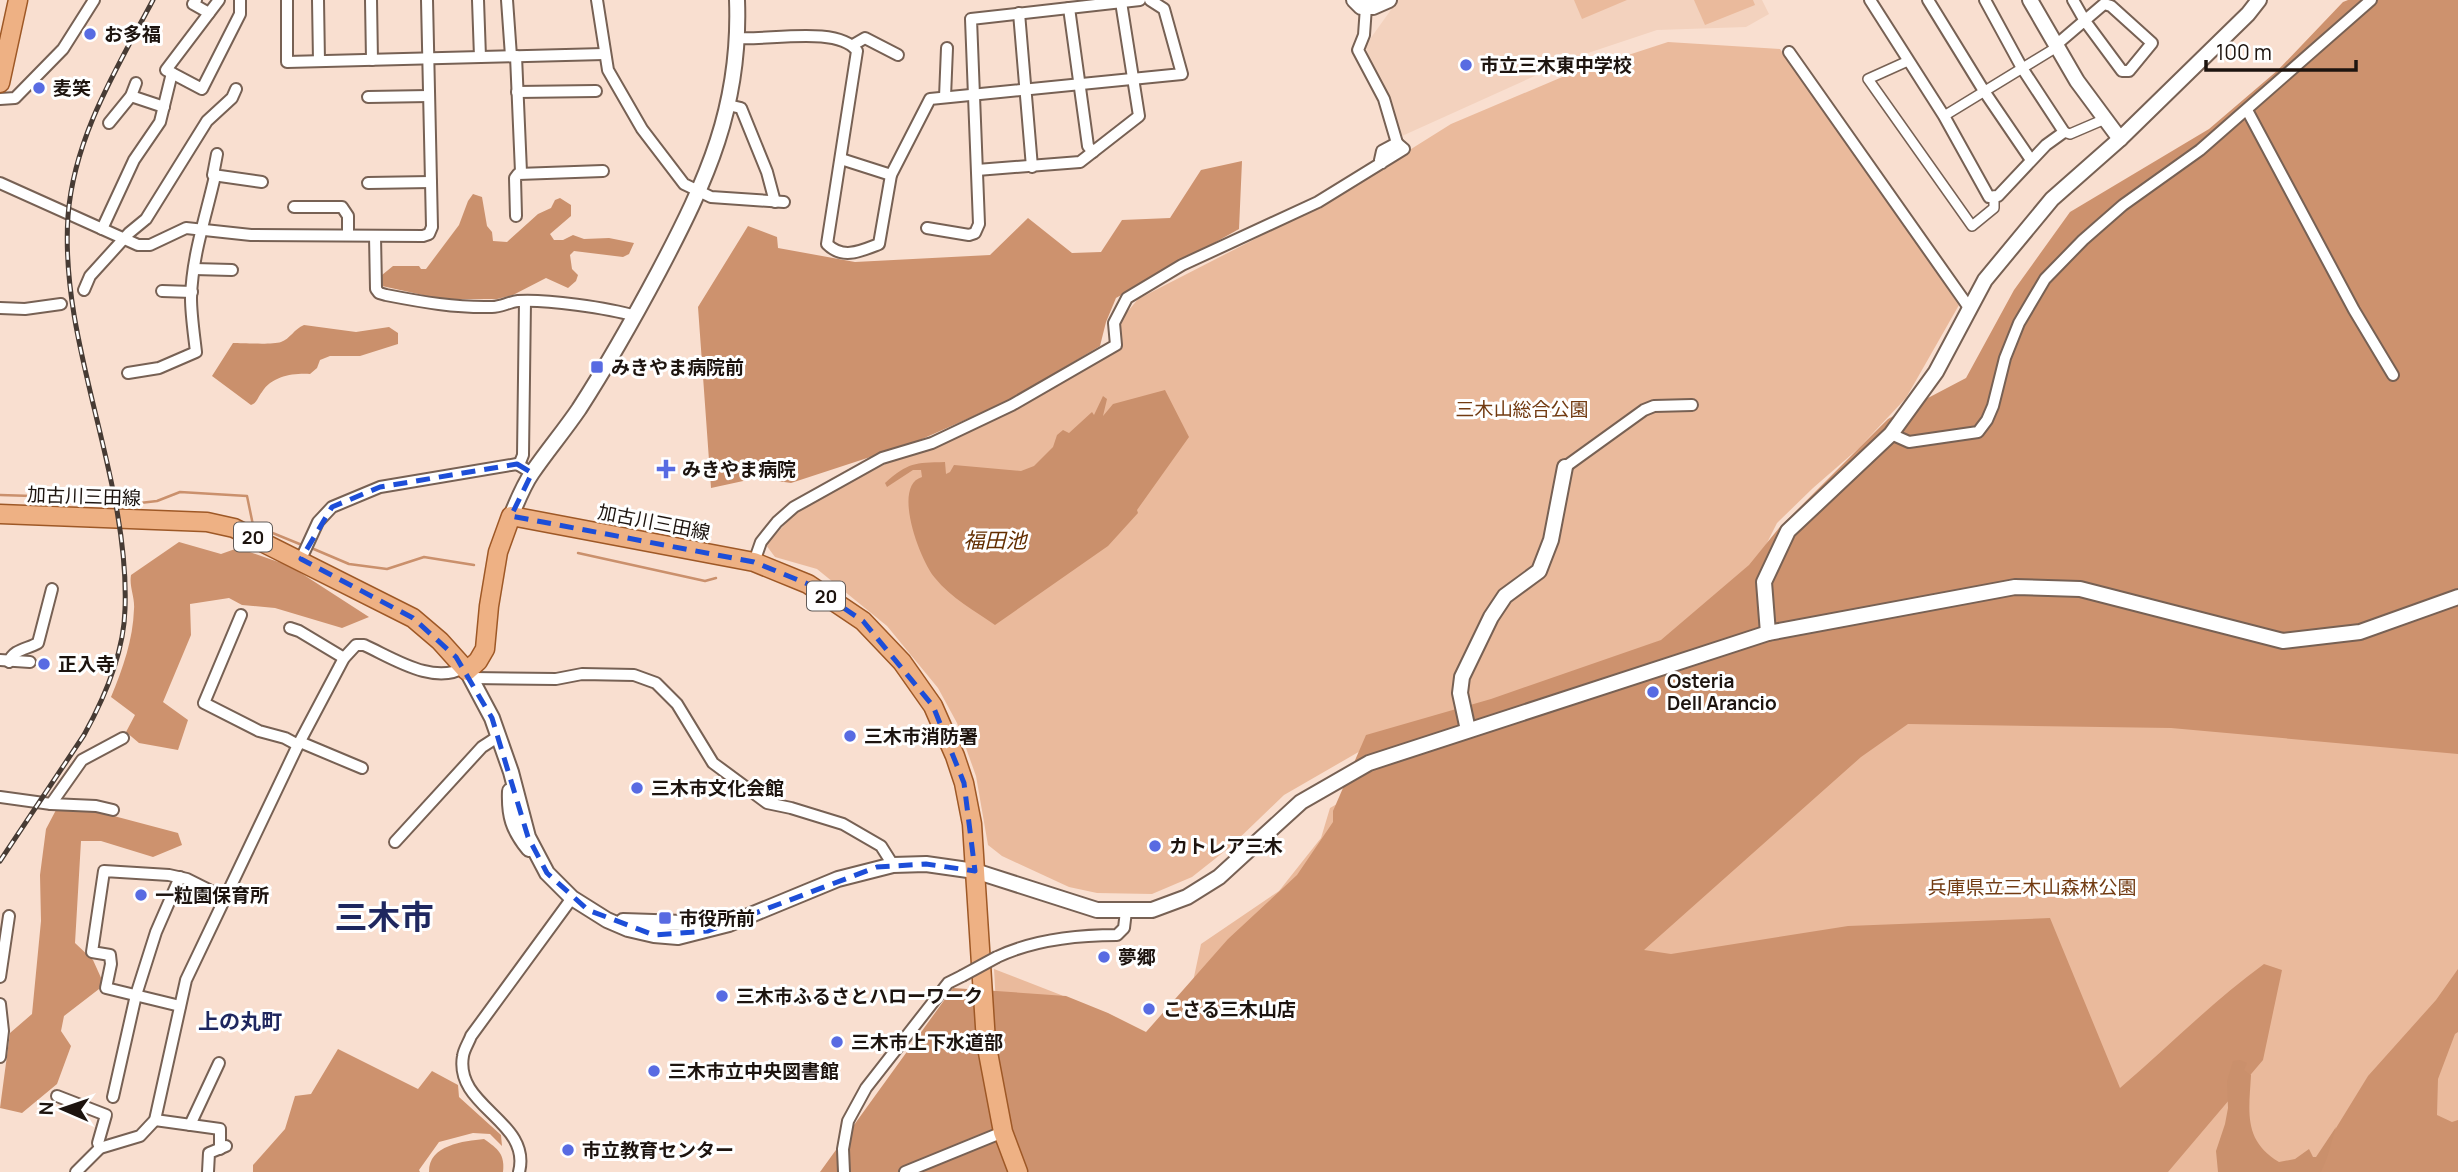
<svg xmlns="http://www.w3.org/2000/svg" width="2458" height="1172" viewBox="0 0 2458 1172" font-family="Manrope,'Noto Sans JP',sans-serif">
  <rect width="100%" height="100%" fill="#f9dfd0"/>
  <path fill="#f3d2be" d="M 1398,0 L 1762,0 L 1769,14 L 1746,27 L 1657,30 L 1579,56 L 1402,136 L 1365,46 Z"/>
  <g fill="#eaba9c">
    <path d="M 1574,0 L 1627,0 L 1582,19 Z"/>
    <path d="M 1694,0 L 1753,0 L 1755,5 L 1705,25 Z"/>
    <path d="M 1668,42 L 1780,49 L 1959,305 L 1906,398 L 1859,448 L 1813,488 L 1777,523 L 1752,573 L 1750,608 L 1362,750 L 1284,795 L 1230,847 L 1192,877 L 1152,894 L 1097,893 L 1069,887 L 1002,856 L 988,845 L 976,776 L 957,723 L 938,688 L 887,626 L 817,569 L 775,557 L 766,545 L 799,509 L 897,458 L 942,444 L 1017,409 L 1120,348 L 1119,322 L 1138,299 L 1325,203 L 1451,124 L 1567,75 Z"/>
    <path d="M 2458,610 L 2458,1172 L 1033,1172 L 999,1058 L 994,969 L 1061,995 L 1144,1039 L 1191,991 L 1201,944 L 1279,891 L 1321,838 L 1330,808 L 1370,785 Z"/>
  </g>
  <g fill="#cd926e">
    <path d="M 2348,0 L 2458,0 L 2458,754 L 2171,728 L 1908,724 L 1861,757 L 1644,950 L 1671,954 L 1848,926 L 2050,918 L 2120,1088 C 2168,1047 2212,1002 2264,964 L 2282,970 L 2263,1060 L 2168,1172 L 820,1172 L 953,988 L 1066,996 L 1108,1013 L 1146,1032 L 1228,939 L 1297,875 L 1333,822 L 1333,811 L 1366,735 L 1491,699 L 1661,640 L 1749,565 L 1779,528 L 1888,419 L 1966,378 L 2014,290 L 2070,212 L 2209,129 L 2278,70 L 2343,2 Z"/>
    <path d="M 1242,161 L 1239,229 L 1116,298 L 1106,322 L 1100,346 L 1010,400 L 913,443 L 791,483 L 757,478 L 711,488 L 698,307 L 748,226 L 777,237 L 778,248 L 855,262 L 990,255 L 1028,218 L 1072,253 L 1101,252 L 1122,220 L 1170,218 L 1201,170 Z"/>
    <path d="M 179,542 L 221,554 L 238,548 L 290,566 L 369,617 L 342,628 L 275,608 L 242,605 L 229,598 L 190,604 L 191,635 L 163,702 L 188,720 L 178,750 L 139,743 L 126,732 L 135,715 L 111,697 C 123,668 133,640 134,609 C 135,597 129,587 131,575 Z"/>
    <path d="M 56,810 L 95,811 L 178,833 L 182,845 L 153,857 L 101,841 L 81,841 L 75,943 L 93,960 L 102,980 L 99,989 L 64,1016 L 61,1031 L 71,1046 L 57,1084 L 22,1113 L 0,1108 L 10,1033 L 32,1014 L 41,921 L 40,875 L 46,829 Z"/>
    <path d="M 2458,969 L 2458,1032 L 2455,1034 L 2438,1079 L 2437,1115 L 2452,1122 L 2458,1120 L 2458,1172 L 2309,1172 L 2368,1076 L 2436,1000 Z"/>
    <path d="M 338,1049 L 418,1089 L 432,1071 L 458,1085 L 459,1097 L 501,1135 L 502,1146 L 490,1134 L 473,1133 L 439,1142 L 419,1170 L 420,1172 L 253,1172 L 253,1165 L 285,1129 L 295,1096 L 311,1094 Z"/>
  </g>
  <g fill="#ca906c">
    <path d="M 473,194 L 482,197 L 487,226 L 492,232 L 493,241 L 507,242 L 538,214 L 551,208 L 555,200 L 560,198 L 571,205 L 571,216 L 550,234 L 554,240 L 563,240 L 573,235 L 584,239 L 609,238 L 634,243 L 629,254 L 623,257 L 574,251 L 570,255 L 572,269 L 578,275 L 576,281 L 568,288 L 546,278 L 513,295 L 497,299 L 441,299 L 382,286 L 382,275 L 393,266 L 419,266 L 421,269 L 426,269 L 459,225 L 468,201 Z"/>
    <path d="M 304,325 L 356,332 L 389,327 L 398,333 L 398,344 L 360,356 L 330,356 L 320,360 L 317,368 L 310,374 C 293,373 272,376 262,392 C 257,398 258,402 251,405 L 212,376 L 233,343 C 244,343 272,345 281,342 C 290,339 294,329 304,325 Z"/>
    <path d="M 1165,390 L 1189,437 L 1137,510 L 1138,513 L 1108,546 L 995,625 C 975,611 951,598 935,578 C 921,562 891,486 922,477 L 921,470 L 913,470 L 887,487 L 885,483 C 909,462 914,463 945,462 L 946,474 L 950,472 L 954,465 L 1021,471 L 1034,466 L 1053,447 L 1057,435 L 1063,430 L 1069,433 L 1092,412 L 1094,415 L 1103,396 L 1107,399 L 1103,416 L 1113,404 Z"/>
    <path d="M 2240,1060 L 2247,1063 L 2244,1070 L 2251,1075 C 2249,1112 2243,1140 2279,1162 L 2295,1159 L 2309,1149 L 2313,1157 L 2316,1157 L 2336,1127 L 2327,1158 L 2321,1172 L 2218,1172 L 2216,1151 L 2225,1124 L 2228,1108 L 2227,1081 L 2233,1061 Z"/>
    <path d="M 484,1139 C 498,1149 505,1154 503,1172 L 429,1172 C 428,1145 464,1141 484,1139 Z"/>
  </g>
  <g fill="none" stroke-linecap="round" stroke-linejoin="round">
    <g stroke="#ca906c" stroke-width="2.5">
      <path d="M 0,495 L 97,498 L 140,503 L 157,501 L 180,492 L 247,496 L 253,525 L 302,545"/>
      <path d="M 309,547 L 349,564 L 387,569 L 424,557 L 474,565"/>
      <path d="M 578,553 L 705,581 L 716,578"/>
    </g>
    <g stroke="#776154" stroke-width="12">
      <g id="pedestrian">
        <path d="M 1908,61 L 1868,79 L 1972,226 L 1994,208 L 1994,196"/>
        <path d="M 1944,116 L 2057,47"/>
        <path d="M 2064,132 L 2070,134 L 2105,119"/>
      </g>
    </g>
    <g stroke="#776154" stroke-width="14">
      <g id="minor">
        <path d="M 196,0 L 193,4 L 209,13"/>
        <path d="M 219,0 L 166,70 L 202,89 L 240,14 L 240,0"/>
        <path d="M 287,0 L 287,62 L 604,54"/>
        <path d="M 318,0 L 319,61"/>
        <path d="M 371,0 L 372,60"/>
        <path d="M 478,0 L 480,57"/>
        <path d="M 507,0 L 511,56"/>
        <path d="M 597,0 L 608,70 L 642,129 L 684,184 L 711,197 L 784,202"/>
        <path d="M 1870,0 L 1944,116 L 1989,197 L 1998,196 L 2046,145 L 2064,132 L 2022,68 L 1985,0"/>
        <path d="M 1928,0 L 1984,91 L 2031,160"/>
        <path d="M 1366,7 L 1364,35 L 1358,50 L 1384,99 L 1397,143"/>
        <path d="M 1069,8 L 1088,146 L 1093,152"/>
        <path d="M 1019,13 L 1032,167"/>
        <path d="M 737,38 C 766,41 838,25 857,51 L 827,244 C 843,260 861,251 879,244 L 891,175 L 930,99 L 1182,74 L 1164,9 L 1150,0"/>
        <path d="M 853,45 L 865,38 L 898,55"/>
        <path d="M 2056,45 L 2104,4 L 2111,6 L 2152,43 L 2129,71 L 2122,71 L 2085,21 L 2073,0"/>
        <path d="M 1789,52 L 1970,309"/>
        <path d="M 516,56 L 521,172"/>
        <path d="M 517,92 L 596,91"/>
        <path d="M 131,96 L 164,107"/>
        <path d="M 368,97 L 429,96"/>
        <path d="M 945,97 L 947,48"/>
        <path d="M 0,99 L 15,98 L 63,49 L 94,0"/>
        <path d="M 728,105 L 741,108 L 767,172 L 775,202"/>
        <path d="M 2247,110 L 2354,310 L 2393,375"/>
        <path d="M 109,123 L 131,96 L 136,83"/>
        <path d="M 217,154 L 213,175 L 262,182"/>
        <path d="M 841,159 L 891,175"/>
        <path d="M 977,170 L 1080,162 L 1139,116 L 1121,2"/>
        <path d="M 0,183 L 138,245 L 150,245 L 186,228 L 251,235 L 423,236 L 429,234 L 432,227 L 427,0"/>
        <path d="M 368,183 L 431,182"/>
        <path d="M 294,207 L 342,207 L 348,216 L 348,235"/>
        <path d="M 516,216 L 515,178 L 518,174 L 603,171"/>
        <path d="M 927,228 L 969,235 L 975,233 L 979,224 L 971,19 L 1140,0"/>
        <path d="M 102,229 L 134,160 L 160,122 L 172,73"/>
        <path d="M 375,236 L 376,289 L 379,293 L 386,295 C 422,302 456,308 492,307 C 501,307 509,302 518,301 C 545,299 609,308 635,316"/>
        <path d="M 194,269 L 232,270"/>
        <path d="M 84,290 L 90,276 L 129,233 L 146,219 L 207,121 L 232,98 L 236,89"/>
        <path d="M 162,291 L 192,292"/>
        <path d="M 0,308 L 25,309 L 61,304"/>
        <path d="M 128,373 L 159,368 L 196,352 C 194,334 191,315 191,298 C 192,256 206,216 215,176"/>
        <path d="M 1891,434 L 1909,442 L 1978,432 L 1987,420 L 1993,406 L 2005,358 L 2019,323 L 2045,279 L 2083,240 L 2123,205 L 2200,150 L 2371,0"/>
        <path d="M 519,465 L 523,455 L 525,301"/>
        <path d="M 1565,467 L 1644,410 L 1654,406 L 1692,405"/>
        <path d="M 301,559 L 318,522 L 332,507 L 380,487 L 517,464 L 532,473"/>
        <path d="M 754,562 L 761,542 L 777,522 L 794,507 L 882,458 L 932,443 L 1012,405 L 1116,345 L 1114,323 L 1127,298 L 1182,265 L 1318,202 L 1404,149 L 1397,143 L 1382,151 L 1380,160 L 1382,163"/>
        <path d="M 241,615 L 204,703 L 259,731 L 285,738 L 298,745"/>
        <path d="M 290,628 L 299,631 L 344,658"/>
        <path d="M 0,660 L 30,662"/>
        <path d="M 9,662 C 13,649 28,649 38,643 L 52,589"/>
        <path d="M 472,678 L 556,679 L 582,674 L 634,675 L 656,683 L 677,704 L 713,763 L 767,803 L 791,808 L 843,824 L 881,846 L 893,865"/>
        <path d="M 300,742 L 362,768"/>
        <path d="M 0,797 L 51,804 L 96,806 L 113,810"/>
        <path d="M 51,804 L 82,760 L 123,738"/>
        <path d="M 395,842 L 482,747 L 499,736"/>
        <path d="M 997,957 C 1033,940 1078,935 1117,935 L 1124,928 L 1126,911"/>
        <path d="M 0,977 L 9,916"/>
        <path d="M 0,1004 L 3,1031 L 0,1057"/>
        <path d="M 180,1006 L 106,988 L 111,964 L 110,955 L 92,952 L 104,871 L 169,875 L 187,879 L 225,898"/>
        <path d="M 57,1096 L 106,1115 L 98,1143 L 100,1148"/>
        <path d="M 113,1097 L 136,995 L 156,932 L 180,877"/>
        <path d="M 155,1120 L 220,1129 L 220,1149"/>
        <path d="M 190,1125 L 219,1063"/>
        <path d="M 76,1172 L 100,1148 L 140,1136 L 155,1120 L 186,980 L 298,745 L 344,658 L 356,645 L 364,645 C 393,658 434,686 465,667"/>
        <path d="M 208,1172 L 209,1153 L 226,1146"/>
        <path d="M 519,1172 C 532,1121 454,1107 463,1056 C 464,1049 469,1042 471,1036 L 572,898"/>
        <path d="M 844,1172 L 843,1149 L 848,1121 L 866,1088 L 948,983 L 962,976"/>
        <path d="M 905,1172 L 1003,1132"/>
      </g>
    </g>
    <g stroke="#776154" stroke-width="18">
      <g id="tertiary">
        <path d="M 1354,0 L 1361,7 L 1373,7 L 1389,0"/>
        <path d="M 2030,0 L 2077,81 L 2120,139"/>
        <path d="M 511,516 C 517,502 523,486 532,473 C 547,451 564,431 579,409 C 608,364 634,318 659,271 C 707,180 741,106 737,0"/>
        <path d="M 1768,633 L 1764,582 L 1788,531 L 1891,434 L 1936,372 L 1985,280 L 2052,199 L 2120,139 L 2248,14 L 2259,0"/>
        <path d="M 467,671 L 492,718 L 511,772 L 528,837 L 547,873 L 572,898 L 607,920 L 628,929 L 654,935 L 678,937 L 729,924 L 838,879 L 893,865 L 926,864 L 975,871 L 1097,910 L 1152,910 L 1187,897 L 1219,877 L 1301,802 L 1369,763 L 1768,633 L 2015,587 L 2080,589 L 2283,641 L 2360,632 L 2458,597"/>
        <path d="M 1468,730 L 1460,693 L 1462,677 L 1491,617 L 1505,596 L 1539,571 L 1551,540 L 1565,467"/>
        <path d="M 510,791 C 509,816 513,829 529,849"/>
        <path d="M 623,921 L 714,924"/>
      </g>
    </g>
    <g stroke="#9e5826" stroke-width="21">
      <g id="primary">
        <path d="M 0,83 L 18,0"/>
        <path d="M 0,514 L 207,522 L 234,528 L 413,618 L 440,641 L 467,671 L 478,661 L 485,649 L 489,606 L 498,552 L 511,516 L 754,562 L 808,584 L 863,621 L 902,662 L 933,706 L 955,756 L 964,783 L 972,824 L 986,1042 L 1003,1132 L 1018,1172"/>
      </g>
    </g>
    <use href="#pedestrian" stroke="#fff" stroke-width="9"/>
    <use href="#minor" stroke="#fff" stroke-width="10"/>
    <use href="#tertiary" stroke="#fff" stroke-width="14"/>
    <use href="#primary" stroke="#eeb184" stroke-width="18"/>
    <g stroke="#473b34" stroke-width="5">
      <path id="rail" d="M 0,861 L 84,735 C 105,697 124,652 125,609 C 130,478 59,345 68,216 C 74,137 117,68 153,0"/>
    </g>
    <use href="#rail" stroke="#fff" stroke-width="2.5" stroke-dasharray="8" stroke-linecap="butt"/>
    <g stroke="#776154" stroke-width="14" stroke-linecap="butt">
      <path id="minor-bridge" d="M 962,976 L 997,957"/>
    </g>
    <use href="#minor-bridge" stroke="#fff" stroke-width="10"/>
  </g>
  <path fill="none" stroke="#1d4ed8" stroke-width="5" stroke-dasharray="14 9" stroke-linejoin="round" d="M 517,464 L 532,473 L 511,516 L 754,562 L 808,584 L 863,621 L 933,706 L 964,783 L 975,871 L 926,864 L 877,867 L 708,931 L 654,935 L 588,910 L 547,873 L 528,837 L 492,718 L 456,657 L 413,618 L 301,559 L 332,507 L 380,487 Z"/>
  <g fill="#586be2" stroke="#fff" stroke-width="2.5">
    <circle cx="90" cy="34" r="7"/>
    <circle cx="1466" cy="65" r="7"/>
    <circle cx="39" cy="88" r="7"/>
    <rect x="590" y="360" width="14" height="14" rx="3.5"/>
    <path d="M662.5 458.5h7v7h7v7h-7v7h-7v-7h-7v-7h7z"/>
    <circle cx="44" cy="664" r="7"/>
    <circle cx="1653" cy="692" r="7"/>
    <circle cx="850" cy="736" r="7"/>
    <circle cx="637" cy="788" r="7"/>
    <circle cx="1155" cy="846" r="7"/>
    <circle cx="141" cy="895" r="7"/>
    <rect x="658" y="911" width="14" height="14" rx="3.5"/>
    <circle cx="1104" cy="957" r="7"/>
    <circle cx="722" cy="996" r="7"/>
    <circle cx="1149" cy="1009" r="7"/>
    <circle cx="837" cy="1042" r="7"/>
    <circle cx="654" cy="1071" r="7"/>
    <circle cx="568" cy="1150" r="7"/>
  </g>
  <g text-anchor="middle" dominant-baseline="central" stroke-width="6" stroke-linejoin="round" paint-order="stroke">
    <g fill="#fff" stroke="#615a57" stroke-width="2">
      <rect x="234" y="522.5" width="38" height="29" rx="5"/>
      <rect x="807" y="581.5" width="38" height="29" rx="5"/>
    </g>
    <g font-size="18" font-weight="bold" fill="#1d140f">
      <text x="253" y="537">20</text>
      <text x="826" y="596">20</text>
    </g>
    <g font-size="19" font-weight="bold" fill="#1d140f" stroke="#fff" text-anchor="start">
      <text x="104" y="34">お多福</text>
      <text x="1480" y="65">市立三木東中学校</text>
      <text x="53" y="88">麦笑</text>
      <text x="611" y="367">みきやま病院前</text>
      <text x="682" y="469">みきやま病院</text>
      <text x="58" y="664">正入寺</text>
      <text x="1667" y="681">Osteria<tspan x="1667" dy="22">Dell Arancio</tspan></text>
      <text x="864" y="736">三木市消防署</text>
      <text x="651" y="788">三木市文化会館</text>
      <text x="1169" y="846">カトレア三木</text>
      <text x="155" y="895">一粒園保育所</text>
      <text x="679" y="918">市役所前</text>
      <text x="1118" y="957">夢郷</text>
      <text x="736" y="996">三木市ふるさとハローワーク</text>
      <text x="1163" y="1009">こさる三木山店</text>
      <text x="851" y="1042">三木市上下水道部</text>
      <text x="668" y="1071">三木市立中央図書館</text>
      <text x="582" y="1150">市立教育センター</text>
    </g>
    <g font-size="19" fill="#723b12" stroke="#fff">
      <text x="1522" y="409">三木山総合公園</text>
      <text x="2032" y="887">兵庫県立三木山森林公園</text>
    </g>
    <g font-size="19" fill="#1d140f" stroke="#fff">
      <text transform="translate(84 496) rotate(2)">加古川三田線</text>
      <text transform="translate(654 522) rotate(11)">加古川三田線</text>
    </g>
    <g font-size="21" font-style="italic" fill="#632e00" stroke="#fff">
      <text x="995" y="540">福田池</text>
    </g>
    <g font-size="21" font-weight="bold" fill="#1f275f" stroke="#fff">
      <text x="240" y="1021">上の丸町</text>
    </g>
    <g font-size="33" font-weight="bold" fill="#1f275f" stroke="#fff">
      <text x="384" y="916">三木市</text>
    </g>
  </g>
  <g transform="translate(63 1109) rotate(272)" stroke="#ffffff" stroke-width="5" paint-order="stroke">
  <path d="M0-5L12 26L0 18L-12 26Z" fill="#1d140f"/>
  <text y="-10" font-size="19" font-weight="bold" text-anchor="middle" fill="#1d140f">N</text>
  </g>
  <path d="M2206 60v10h150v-10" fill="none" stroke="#1d140f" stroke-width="3.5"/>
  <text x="2216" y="60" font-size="21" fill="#1d140f" stroke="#ffffff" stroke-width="5" paint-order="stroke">100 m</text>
</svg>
